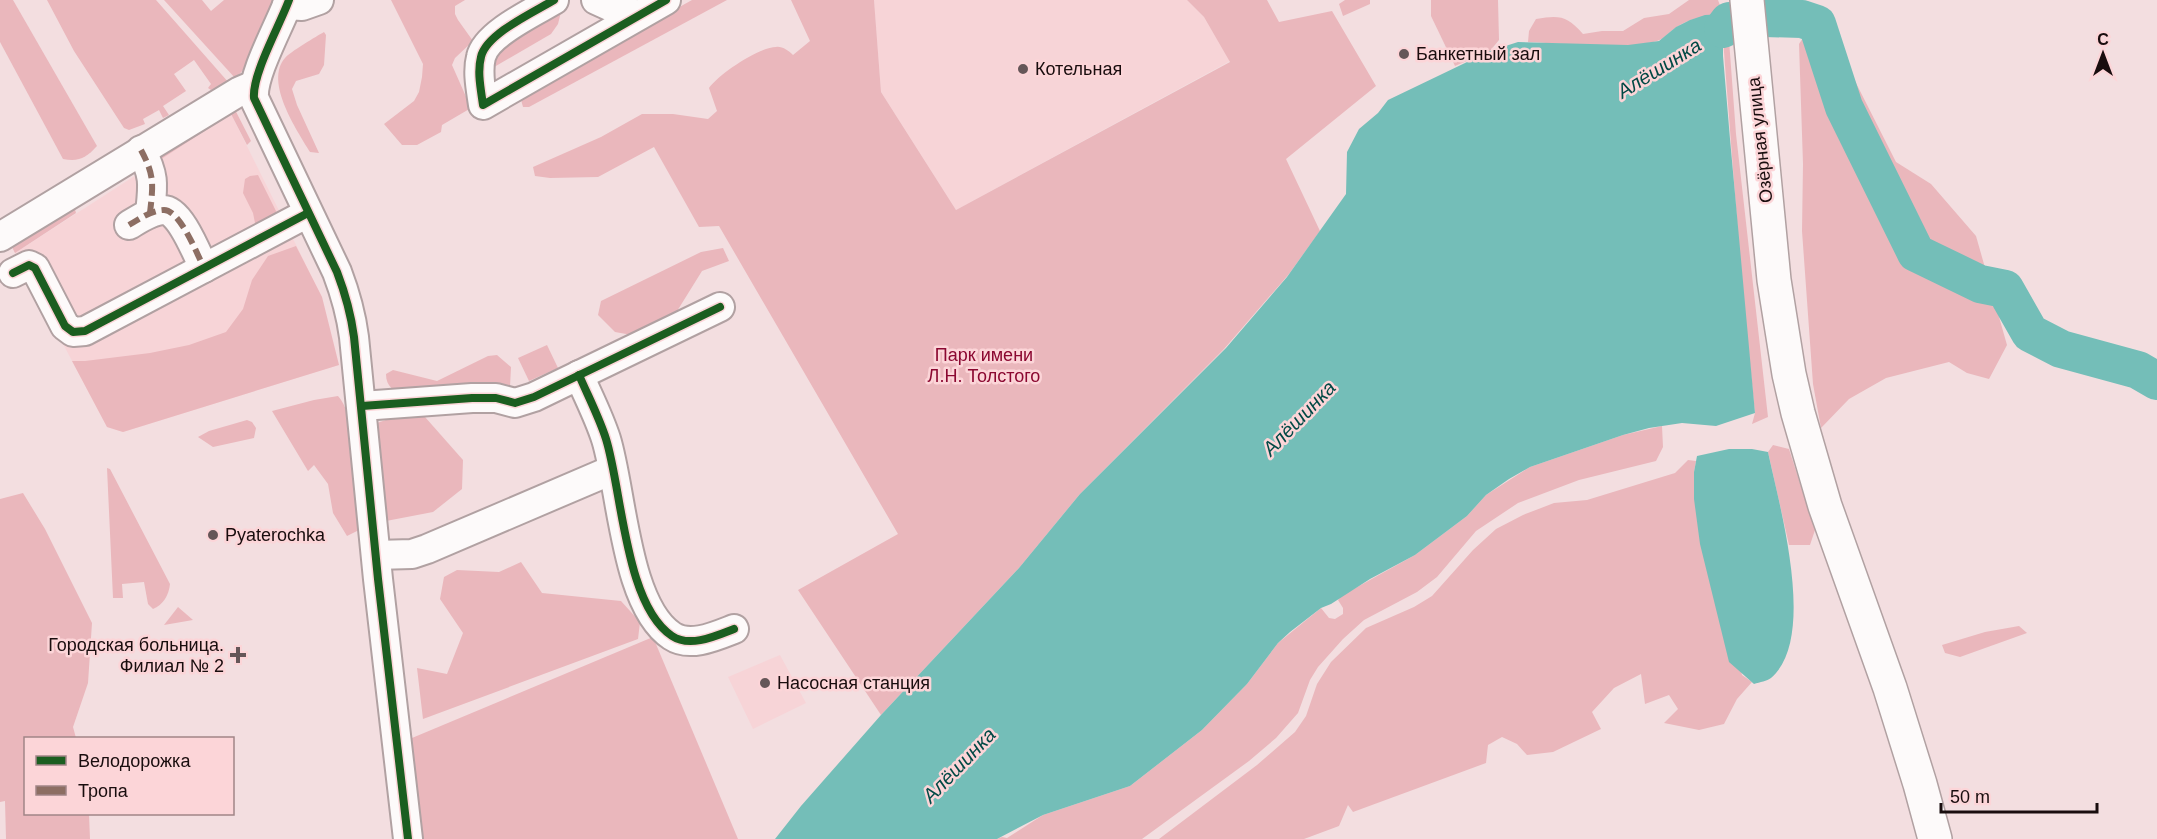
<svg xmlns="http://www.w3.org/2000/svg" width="2157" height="839" viewBox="0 0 2157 839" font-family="Helvetica,sans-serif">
  <rect width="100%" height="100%" fill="#f3dee0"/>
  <g fill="#f7d4d7">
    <path d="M 874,0 L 1187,0 L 1204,17 L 1230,61 L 956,210 L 881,92 Z"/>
    <path d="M 231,114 L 322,297 L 339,365 L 123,432 L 107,427 L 15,253 Z"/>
    <path d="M 780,655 L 806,703 L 753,729 L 728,677 Z"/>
  </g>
  <g fill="#eab7bc">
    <path d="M 0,0 L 13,0 L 97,146 C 86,158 79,162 63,159 L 0,42 Z"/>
    <path d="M 47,0 L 156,0 L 229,83 L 211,90 L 208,88 L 211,84 L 194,60 L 174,74 L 186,91 L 163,106 L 169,115 L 163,118 L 159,110 L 143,119 L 145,124 L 129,130 L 124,128 L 74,51 Z"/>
    <path d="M 164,0 L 202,0 L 211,11 L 224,0 L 272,0 C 267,23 254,64 235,78 Z"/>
    <path d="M 391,0 L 465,0 L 455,6 L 455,14 L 458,20 L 473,41 L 455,58 L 452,65 L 471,108 L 442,125 L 441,132 L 417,145 L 402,145 L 384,124 L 414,101 L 419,92 L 422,77 L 423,64 Z"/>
    <path d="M 692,0 L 727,0 L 529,107 L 523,107 L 520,96 Z"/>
    <path d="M 791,0 L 874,0 L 881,92 L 956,210 L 1230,62 L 1204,17 L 1187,0 L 1267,0 L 1279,22 L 1332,11 L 1376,86 L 1286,159 L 1320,231 L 1289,274 L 1224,349 L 1080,494 L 1019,568 L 881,715 L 798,590 L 898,534 L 719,226 L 699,227 L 654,147 L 598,177 L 550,178 L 535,176 L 533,167 L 601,137 L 642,114 L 673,114 L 708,119 L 717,111 L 709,88 C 719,74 759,47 776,47 C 782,46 789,51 793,55 L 810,41 Z"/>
    <path d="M 1345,0 L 1370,0 L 1370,4 L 1343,16 L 1339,4 Z"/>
    <path d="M 1431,0 L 1498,0 L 1499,40 L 1490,51 L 1455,66 L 1431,16 Z"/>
    <path d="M 1689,0 L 1718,0 L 1723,14 C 1706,15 1690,18 1675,28 C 1669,32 1664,39 1657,41 C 1623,51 1564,43 1528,42 L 1529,31 L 1536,19 C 1560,15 1567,16 1583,34 L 1602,31 L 1623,31 L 1644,18 L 1669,14 Z"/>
    <path d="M 561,12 L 558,24 L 551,34 L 489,70 L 487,52 Z"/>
    <path d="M 1820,12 L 1896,162 L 1931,184 L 1976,236 L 2007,345 L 1989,379 L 1967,373 L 1949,362 L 1886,378 L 1849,399 L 1821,428 L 1813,384 L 1802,231 L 1803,164 L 1799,44 Z"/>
    <path d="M 324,32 L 326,35 L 324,65 L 319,74 L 296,81 L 292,89 L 297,105 L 319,153 L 310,152 C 297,130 264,82 285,58 C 290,52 317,36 324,32 Z"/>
    <path d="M 1723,39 L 1729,40 L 1736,134 L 1768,417 L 1752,424 L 1755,413 L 1742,286 Z"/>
    <path d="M 230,100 L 251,141 L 247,145 L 231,114 L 152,165 L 145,152 Z"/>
    <path d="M 137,165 L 74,206 L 76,213 L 15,253 L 12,247 L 13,240 Z"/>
    <path d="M 258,175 L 281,221 L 257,233 L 253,213 L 243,193 L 245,179 L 250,176 Z"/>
    <path d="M 296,246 L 322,297 L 339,365 L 123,432 L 107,427 L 72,361 L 85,361 L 150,353 L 189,345 L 226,332 L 243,309 L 252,280 L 268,256 Z"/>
    <path d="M 723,248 L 729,261 L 702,271 L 674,316 L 632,335 L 615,332 L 598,315 L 601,301 L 701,252 Z"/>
    <path d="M 547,345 L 558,368 L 529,381 L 518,358 Z"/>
    <path d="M 497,355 L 511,367 L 510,387 L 405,396 C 394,391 386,387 386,374 L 393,370 L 437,381 L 488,356 Z"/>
    <path d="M 338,396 C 349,408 351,429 349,444 L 359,530 L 347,536 L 333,513 L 328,484 L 314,465 L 308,471 L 272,411 L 314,400 Z"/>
    <path d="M 409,412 L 425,417 L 463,460 L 462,489 L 433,512 L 386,521 L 377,423 Z"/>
    <path d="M 247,420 L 252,422 L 256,428 L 254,438 L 213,447 L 198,437 L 209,431 Z"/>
    <path d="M 1662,426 L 1663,447 L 1656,461 L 1579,480 L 1518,503 L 1476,531 L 1437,577 L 1417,592 L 1364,620 L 1343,639 L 1318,667 L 1310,680 L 1298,713 L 1276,738 L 1249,761 L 1142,839 L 997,839 L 1002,837 L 1007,838 L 1043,815 L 1130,786 L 1202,730 L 1247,684 L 1278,643 L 1321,608 L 1329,618 L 1335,619 L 1343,614 L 1343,608 L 1338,600 L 1341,596 L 1415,555 L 1467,516 L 1486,495 L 1530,467 L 1623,435 Z"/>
    <path d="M 1773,445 L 1789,449 L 1815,530 L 1810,545 L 1789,545 L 1768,452 Z"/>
    <path d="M 1688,460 L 1696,461 L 1694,472 L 1742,675 L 1752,682 L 1737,699 L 1724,724 L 1699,730 L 1664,723 L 1678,709 L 1669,695 L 1645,704 L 1641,674 L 1614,688 L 1592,712 L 1601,729 L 1553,752 L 1527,755 L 1517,744 L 1502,737 L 1488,745 L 1486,763 L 1353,812 L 1348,805 L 1339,826 L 1304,839 L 1159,839 L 1257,765 L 1295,732 L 1306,716 L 1317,684 L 1331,662 L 1366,628 L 1414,607 L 1432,596 L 1473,550 L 1496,529 L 1523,515 L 1554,503 L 1587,500 L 1675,473 Z"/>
    <path d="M 107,468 L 110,469 L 170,584 C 169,595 163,605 153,609 L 148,604 L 144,582 L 122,584 L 123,598 L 113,598 Z"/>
    <path d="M 23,493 L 45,529 L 92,623 L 88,683 L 73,727 L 76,738 L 26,738 L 26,814 L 89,814 L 90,839 L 6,839 L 5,801 L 0,802 L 0,499 Z"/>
    <path d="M 521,562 L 542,593 L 621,601 L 640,622 L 638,639 L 423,719 L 417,668 L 447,674 L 463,633 L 440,599 L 444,577 L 457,570 L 499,572 Z"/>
    <path d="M 178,607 L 193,620 L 164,625 Z"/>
    <path d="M 2019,626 L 2027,633 L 1960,657 L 1945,653 L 1942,645 L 1985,632 Z"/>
    <path d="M 653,637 L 738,839 L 421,839 L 412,738 Z"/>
  </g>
  <g fill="#74beb8">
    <path d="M 1723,14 L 1723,56 L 1730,139 L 1755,413 L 1716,426 L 1682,423 L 1649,428 L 1623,435 L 1530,467 L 1509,479 L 1486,495 L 1467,516 L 1415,555 L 1370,579 L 1331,604 L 1321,608 L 1290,632 L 1278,643 L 1247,684 L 1202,730 L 1130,786 L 1043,815 L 997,839 L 775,839 L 801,806 L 881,715 L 1019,568 L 1080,494 L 1226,348 L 1287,277 L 1346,194 L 1347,152 L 1359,129 L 1378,113 L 1388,100 L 1490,51 L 1518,42 L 1628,45 L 1659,41 L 1676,27 L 1690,20 L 1705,15 Z"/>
    <path d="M 1729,449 L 1752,449 L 1768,452 C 1779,505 1818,638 1771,678 C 1767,681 1760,682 1754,684 L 1729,662 L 1700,544 L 1694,499 L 1694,472 L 1697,456 Z"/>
  </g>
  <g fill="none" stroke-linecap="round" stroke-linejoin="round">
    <g stroke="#74beb8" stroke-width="38">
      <path d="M 1765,18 L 1802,19 L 1817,24 L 1844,107 L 1916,253 L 1980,284 L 2005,289 L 2030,333 L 2061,349 L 2138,370 L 2157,381"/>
      <path d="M 1723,29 L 1729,21"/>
    </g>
    <g stroke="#b1a1a2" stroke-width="32">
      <g id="minor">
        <path d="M 289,0 C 280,25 252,74 254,98 L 337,272 C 345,293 351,314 354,337 L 378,579 L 408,839"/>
        <path d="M 554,0 C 534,12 486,34 481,57 C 477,72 481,90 483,105 L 666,0"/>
        <path d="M 596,0 L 618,10 L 639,15"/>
        <path d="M 287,5 L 302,6 L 319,0"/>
        <path d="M 141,150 C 155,176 153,185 150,213"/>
        <path d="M 129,225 C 139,219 152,210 164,210 C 180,210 197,254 204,268"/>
        <path d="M 0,237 L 240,91 L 254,85"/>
        <path d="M 13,273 L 29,265 L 35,268 L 65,326 L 73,332 L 85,331 L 308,213"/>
        <path d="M 579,375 C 588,396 599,417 606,439 C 622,490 625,605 672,636 C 690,648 716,636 734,629"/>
        <path d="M 362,406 L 472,398 L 496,398 L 515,403 L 534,397 L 720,307"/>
        <path d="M 376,555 L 412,554 L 427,549 L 612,470"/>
      </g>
    </g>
    <g stroke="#b1a1a2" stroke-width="36">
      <path id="major" d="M 1747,0 L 1774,280 L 1789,374 L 1798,413 L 1825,506 L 1890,688 L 1920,784 L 1935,839"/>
    </g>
    <use href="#minor" stroke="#fdfafa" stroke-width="28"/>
    <use href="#major" stroke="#fdfafa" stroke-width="33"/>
    <g stroke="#8d6e63" stroke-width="6" stroke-dasharray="12 6" stroke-linecap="butt">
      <path d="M 141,150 C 155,176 153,185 150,213"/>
      <path d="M 129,225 C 139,219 152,210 164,210 C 180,210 197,254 204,268"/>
    </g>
    <g stroke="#fcd5d8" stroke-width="11">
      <g id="cycleway">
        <path d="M 289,0 C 280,25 252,74 254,98 L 337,272 C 345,293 351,314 354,337 L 378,579 L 408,839"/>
        <path d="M 554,0 C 534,12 486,34 481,57 C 477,72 481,90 483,105 L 666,0"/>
        <path d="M 13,273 L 29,265 L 35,268 L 65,326 L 73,332 L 85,331 L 308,213"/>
        <path d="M 579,375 C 588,396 599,417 606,439 C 622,490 625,605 672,636 C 690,648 716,636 734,629"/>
        <path d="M 362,406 L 472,398 L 496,398 L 515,403 L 534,397 L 720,307"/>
      </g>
    </g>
    <use href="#cycleway" stroke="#1b5e20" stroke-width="8"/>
  </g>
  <g fill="#655658" stroke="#fcd5d8" stroke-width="2">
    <circle cx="1404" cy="54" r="6"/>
    <circle cx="1023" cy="69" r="6"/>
    <circle cx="213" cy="535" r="6"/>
    <path d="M235 646h6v6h6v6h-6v6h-6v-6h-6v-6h6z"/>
    <circle cx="765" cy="683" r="6"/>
  </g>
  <g text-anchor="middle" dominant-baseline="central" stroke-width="5" stroke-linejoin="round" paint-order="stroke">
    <g font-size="18" fill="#190d0e" stroke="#fcd5d8" text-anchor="start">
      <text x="1416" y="54">Банкетный зал</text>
      <text x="1035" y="69">Котельная</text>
      <text x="225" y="535">Pyaterochka</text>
      <text x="224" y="645" text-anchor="end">Городская больница.<tspan x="224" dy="21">Филиал № 2</tspan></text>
      <text x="777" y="683">Насосная станция</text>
    </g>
    <g font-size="18" fill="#190d0e" stroke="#fcd5d8">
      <text transform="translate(1760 140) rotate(-96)">Озёрная улица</text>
    </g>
    <g font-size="18" fill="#8b0831" stroke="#fcd5d8">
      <text x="984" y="355">Парк имени<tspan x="984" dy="21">Л.Н. Толстого</tspan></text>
    </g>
    <g font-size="20" font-style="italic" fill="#014945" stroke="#fcd5d8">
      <text transform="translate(1659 68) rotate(-32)">Алёшинка</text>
      <text transform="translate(1299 418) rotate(-46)">Алёшинка</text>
      <text transform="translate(959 765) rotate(-46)">Алёшинка</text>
    </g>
  </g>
  <rect x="24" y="737" width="210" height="78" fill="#fcd5d8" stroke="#a18587" stroke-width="1.5"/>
  <rect x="36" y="756" width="30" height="9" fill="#1b5e20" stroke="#a18587" stroke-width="1.5"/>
  <text x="78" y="767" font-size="18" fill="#190d0e">Велодорожка</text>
  <rect x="36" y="786" width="30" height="9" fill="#8d6e63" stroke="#a18587" stroke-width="1.5"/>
  <text x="78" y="797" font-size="18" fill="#190d0e">Тропа</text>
  <g transform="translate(2103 54)" stroke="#fcd5d8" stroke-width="4.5" paint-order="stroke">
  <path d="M0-4.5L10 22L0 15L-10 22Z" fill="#190d0e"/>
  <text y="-9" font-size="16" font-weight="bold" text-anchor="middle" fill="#190d0e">С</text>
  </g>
  <path d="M1941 803v9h156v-9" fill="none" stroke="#190d0e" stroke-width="3"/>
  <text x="1950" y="803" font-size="18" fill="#190d0e" stroke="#fcd5d8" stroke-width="4.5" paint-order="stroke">50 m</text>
</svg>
